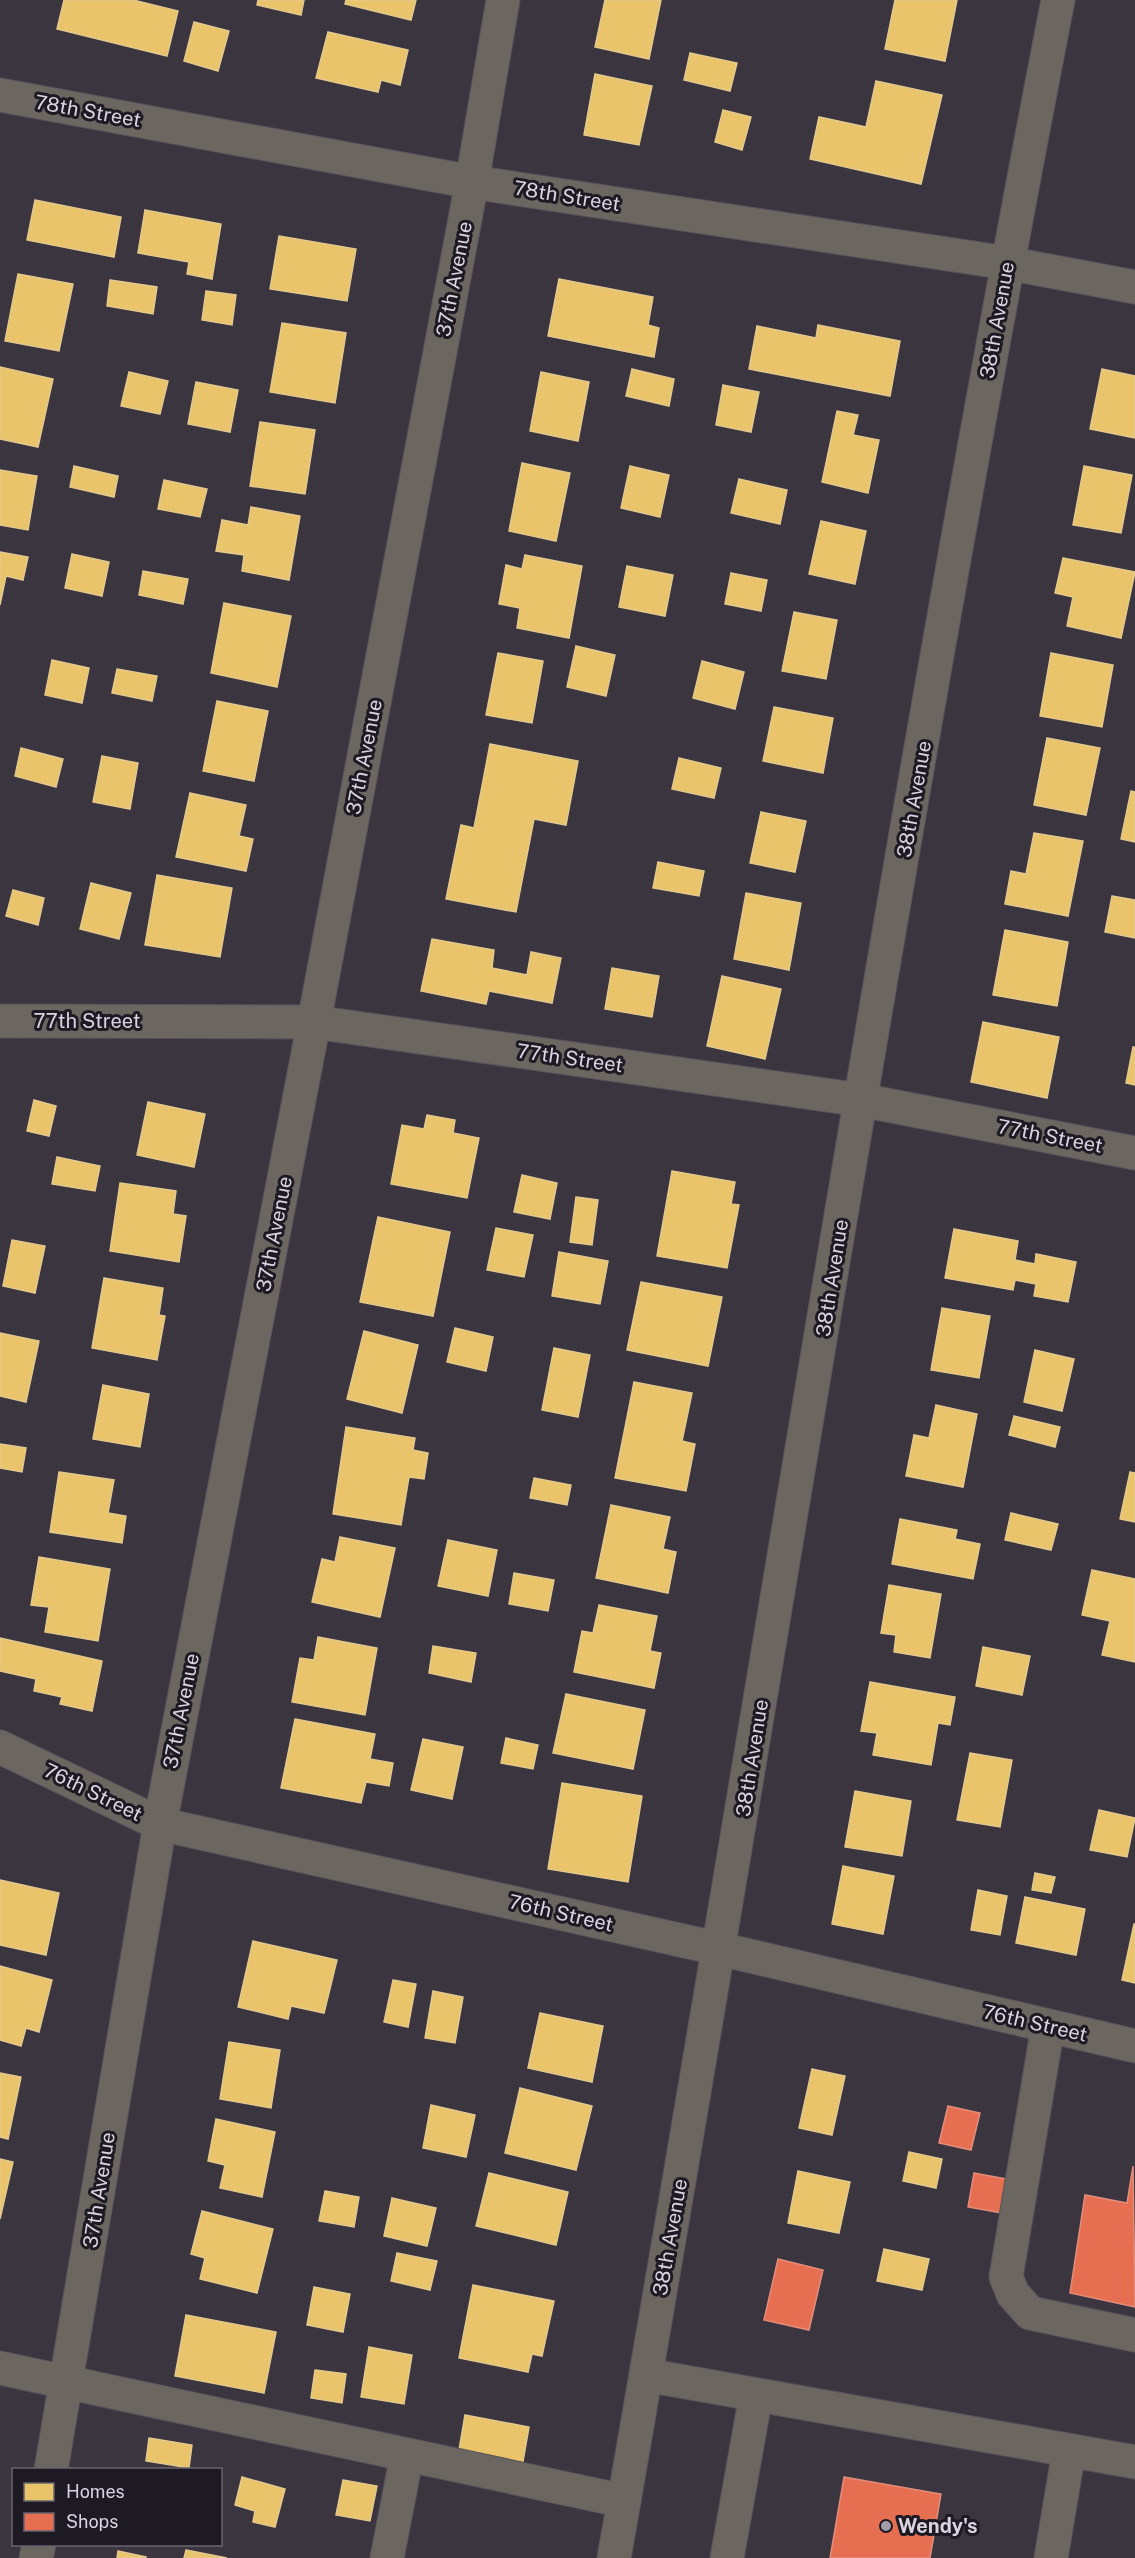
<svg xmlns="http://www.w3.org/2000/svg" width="1135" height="2558" viewBox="0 0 1135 2558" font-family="'Public Sans',sans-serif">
  <rect width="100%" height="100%" fill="#3a353f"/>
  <g fill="#e9c46a" stroke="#e4c98e" stroke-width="1.5">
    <path d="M 64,0 L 133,0 L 178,11 L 167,56 L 57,29 Z"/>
    <path d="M 258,0 L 304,0 L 301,15 L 257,5 Z"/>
    <path d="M 346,0 L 416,0 L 411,20 L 345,4 Z"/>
    <path d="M 605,0 L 661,0 L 649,59 L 595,47 Z"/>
    <path d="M 895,0 L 957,0 L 945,61 L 885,49 Z"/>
    <path d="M 194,22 L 229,31 L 218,71 L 184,61 Z"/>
    <path d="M 328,32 L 408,50 L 400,85 L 381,80 L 378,92 L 316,78 Z"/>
    <path d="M 690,53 L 737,63 L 730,91 L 684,80 Z"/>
    <path d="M 595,74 L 652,86 L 639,145 L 584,135 Z"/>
    <path d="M 876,81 L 942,95 L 921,184 L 810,159 L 819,117 L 866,127 Z"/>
    <path d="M 723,110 L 751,117 L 742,150 L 715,142 Z"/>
    <path d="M 35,200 L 121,217 L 114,257 L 27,240 Z"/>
    <path d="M 145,210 L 221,224 L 212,279 L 187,274 L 189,262 L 138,253 Z"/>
    <path d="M 279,236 L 356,249 L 347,301 L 270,289 Z"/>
    <path d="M 18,274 L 73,284 L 59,351 L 5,341 Z"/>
    <path d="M 559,279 L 653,297 L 648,325 L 659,328 L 654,357 L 548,336 Z"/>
    <path d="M 110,280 L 157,287 L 153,314 L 107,306 Z"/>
    <path d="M 206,291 L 236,295 L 232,325 L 202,320 Z"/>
    <path d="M 282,323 L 346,333 L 335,403 L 270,392 Z"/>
    <path d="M 818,325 L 900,341 L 890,396 L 749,369 L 757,326 L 816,338 Z"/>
    <path d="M 0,367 L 53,379 L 38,447 L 0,439 Z"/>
    <path d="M 632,369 L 674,379 L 669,406 L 626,396 Z"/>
    <path d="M 1102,369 L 1135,376 L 1135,438 L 1090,429 Z"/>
    <path d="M 129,372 L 168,381 L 160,414 L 121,406 Z"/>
    <path d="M 541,372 L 589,382 L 578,441 L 530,431 Z"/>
    <path d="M 196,382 L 238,390 L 230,432 L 188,424 Z"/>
    <path d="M 723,385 L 759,392 L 751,432 L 716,425 Z"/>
    <path d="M 837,411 L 858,415 L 853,435 L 879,440 L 868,493 L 822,482 Z"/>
    <path d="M 260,422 L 315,430 L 305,494 L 250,486 Z"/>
    <path d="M 522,463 L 570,473 L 556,541 L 509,531 Z"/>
    <path d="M 74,466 L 118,476 L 114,497 L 70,487 Z"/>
    <path d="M 630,466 L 669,475 L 660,517 L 621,508 Z"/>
    <path d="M 1084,466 L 1132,475 L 1121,533 L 1073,525 Z"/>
    <path d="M 0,470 L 37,476 L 28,530 L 0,525 Z"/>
    <path d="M 739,479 L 787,490 L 780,524 L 731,513 Z"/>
    <path d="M 164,480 L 207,489 L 200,517 L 158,509 Z"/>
    <path d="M 251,507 L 300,516 L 289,580 L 242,571 L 244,555 L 216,551 L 222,520 L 248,525 Z"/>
    <path d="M 821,521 L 866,531 L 855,584 L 809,574 Z"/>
    <path d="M 0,552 L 28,557 L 23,580 L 6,576 L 0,605 Z"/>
    <path d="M 72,554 L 109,562 L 102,596 L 65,588 Z"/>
    <path d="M 525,555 L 582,566 L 569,638 L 517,628 L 520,608 L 499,604 L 506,565 L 522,569 Z"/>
    <path d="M 1063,558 L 1135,572 L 1121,638 L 1067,626 L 1073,597 L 1055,593 Z"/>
    <path d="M 627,566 L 673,575 L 665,616 L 619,607 Z"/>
    <path d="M 143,571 L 188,579 L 183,604 L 139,595 Z"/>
    <path d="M 731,573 L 767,580 L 761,611 L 725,604 Z"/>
    <path d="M 224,603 L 291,616 L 277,687 L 211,673 Z"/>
    <path d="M 794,612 L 837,620 L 826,679 L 782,671 Z"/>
    <path d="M 576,646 L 615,655 L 606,696 L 567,687 Z"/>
    <path d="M 498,653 L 543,661 L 532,723 L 486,715 Z"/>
    <path d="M 1051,653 L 1113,665 L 1102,727 L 1040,716 Z"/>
    <path d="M 52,660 L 89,668 L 82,703 L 45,695 Z"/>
    <path d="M 702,661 L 744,672 L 735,709 L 693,698 Z"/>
    <path d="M 117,669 L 157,676 L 152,701 L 112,693 Z"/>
    <path d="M 217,701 L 268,711 L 254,781 L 203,771 Z"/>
    <path d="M 774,707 L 833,718 L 823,773 L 763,761 Z"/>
    <path d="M 1047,738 L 1100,748 L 1086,815 L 1034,805 Z"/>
    <path d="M 490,744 L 578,761 L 566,825 L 534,819 L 516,912 L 446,899 L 461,825 L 474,828 Z"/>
    <path d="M 21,748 L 63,759 L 56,787 L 15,776 Z"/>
    <path d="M 102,756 L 138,763 L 130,809 L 93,802 Z"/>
    <path d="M 679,758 L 721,768 L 714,798 L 672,789 Z"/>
    <path d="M 1131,791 L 1135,792 L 1135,842 L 1121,839 Z"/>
    <path d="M 190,793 L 246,805 L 239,836 L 253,839 L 246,871 L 176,857 Z"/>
    <path d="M 761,812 L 806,821 L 795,872 L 750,863 Z"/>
    <path d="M 1034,833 L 1083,841 L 1068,916 L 1005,904 L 1011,871 L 1026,874 Z"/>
    <path d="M 658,862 L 704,871 L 699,896 L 653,888 Z"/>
    <path d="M 157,875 L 232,888 L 220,957 L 145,945 Z"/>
    <path d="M 91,883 L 131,893 L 119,939 L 80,929 Z"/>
    <path d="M 13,890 L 44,898 L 38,925 L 6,916 Z"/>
    <path d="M 746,893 L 801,903 L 789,970 L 734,959 Z"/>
    <path d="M 1112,896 L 1135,900 L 1135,938 L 1105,932 Z"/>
    <path d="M 1005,930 L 1068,942 L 1057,1006 L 993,995 Z"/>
    <path d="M 432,939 L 494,950 L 492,968 L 527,975 L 531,952 L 561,958 L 552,1003 L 489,991 L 486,1004 L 421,991 Z"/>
    <path d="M 612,968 L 659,976 L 652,1017 L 605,1009 Z"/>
    <path d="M 722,976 L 781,989 L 765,1059 L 707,1046 Z"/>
    <path d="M 983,1022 L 1059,1037 L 1047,1098 L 971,1082 Z"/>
    <path d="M 1133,1047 L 1135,1047 L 1135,1085 L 1126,1083 Z"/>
    <path d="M 34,1100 L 56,1106 L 49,1136 L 27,1131 Z"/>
    <path d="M 148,1102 L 205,1114 L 194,1167 L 137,1155 Z"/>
    <path d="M 427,1115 L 455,1120 L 453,1133 L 479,1138 L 467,1198 L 391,1184 L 402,1125 L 424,1129 Z"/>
    <path d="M 57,1157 L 100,1166 L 95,1191 L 52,1184 Z"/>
    <path d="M 672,1171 L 735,1182 L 731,1204 L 739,1205 L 727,1268 L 657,1256 Z"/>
    <path d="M 522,1175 L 557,1183 L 550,1219 L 514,1212 Z"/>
    <path d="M 120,1183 L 176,1191 L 173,1214 L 186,1216 L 179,1262 L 110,1251 Z"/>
    <path d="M 576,1197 L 598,1200 L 592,1245 L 570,1242 Z"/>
    <path d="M 378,1217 L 450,1232 L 433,1316 L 360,1302 Z"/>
    <path d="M 496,1228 L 533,1235 L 524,1277 L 487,1270 Z"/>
    <path d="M 954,1229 L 1018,1241 L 1015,1260 L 1035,1264 L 1036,1254 L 1076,1262 L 1068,1302 L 1034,1296 L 1036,1284 L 1015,1280 L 1013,1290 L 945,1278 Z"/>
    <path d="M 12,1240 L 45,1246 L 35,1293 L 3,1286 Z"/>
    <path d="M 559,1252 L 608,1261 L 600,1304 L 552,1296 Z"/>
    <path d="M 104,1278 L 163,1288 L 159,1315 L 165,1316 L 157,1360 L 92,1348 Z"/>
    <path d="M 641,1282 L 722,1297 L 708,1366 L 627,1350 Z"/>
    <path d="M 942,1308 L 990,1316 L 979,1378 L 931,1370 Z"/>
    <path d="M 455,1328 L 493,1337 L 486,1371 L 447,1362 Z"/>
    <path d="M 364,1331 L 418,1345 L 402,1413 L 347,1399 Z"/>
    <path d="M 0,1333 L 39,1341 L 26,1402 L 0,1396 Z"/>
    <path d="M 554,1348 L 590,1355 L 578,1417 L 542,1410 Z"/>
    <path d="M 1035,1350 L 1074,1359 L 1062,1411 L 1024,1402 Z"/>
    <path d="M 634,1382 L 692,1393 L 682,1441 L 695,1444 L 686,1491 L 615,1478 Z"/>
    <path d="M 103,1385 L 149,1394 L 140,1447 L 93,1439 Z"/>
    <path d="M 936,1405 L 977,1414 L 963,1487 L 906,1476 L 914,1435 L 929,1438 Z"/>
    <path d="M 1014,1416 L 1060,1427 L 1055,1447 L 1009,1435 Z"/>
    <path d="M 346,1427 L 415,1438 L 413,1450 L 428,1453 L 424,1479 L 409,1477 L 401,1525 L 333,1514 Z"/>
    <path d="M 0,1444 L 26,1448 L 22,1472 L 0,1468 Z"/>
    <path d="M 59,1472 L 114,1480 L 108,1513 L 126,1516 L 122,1543 L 50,1532 Z"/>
    <path d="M 1130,1472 L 1135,1473 L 1135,1522 L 1120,1519 Z"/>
    <path d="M 534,1478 L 571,1485 L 567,1505 L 530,1498 Z"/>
    <path d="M 611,1505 L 670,1517 L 663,1549 L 676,1552 L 668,1593 L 596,1578 Z"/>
    <path d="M 1011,1513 L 1058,1524 L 1051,1550 L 1005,1540 Z"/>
    <path d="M 900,1519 L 957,1530 L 955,1539 L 980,1544 L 973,1579 L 892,1564 Z"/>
    <path d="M 340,1537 L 395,1548 L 380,1617 L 312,1602 L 322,1559 L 335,1562 Z"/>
    <path d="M 448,1540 L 497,1550 L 488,1596 L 438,1586 Z"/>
    <path d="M 39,1557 L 110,1569 L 98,1641 L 45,1632 L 49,1607 L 31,1605 Z"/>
    <path d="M 1092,1570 L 1135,1579 L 1135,1662 L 1102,1655 L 1110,1621 L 1082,1615 Z"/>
    <path d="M 514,1573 L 554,1580 L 548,1611 L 509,1604 Z"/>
    <path d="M 889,1585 L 941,1594 L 930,1658 L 894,1652 L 896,1635 L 881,1633 Z"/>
    <path d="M 599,1605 L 657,1616 L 650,1651 L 661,1653 L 654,1688 L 574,1672 L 582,1631 L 593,1633 Z"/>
    <path d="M 318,1637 L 377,1648 L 365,1715 L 292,1702 L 300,1658 L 314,1660 Z"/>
    <path d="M 0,1638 L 102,1661 L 92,1711 L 60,1704 L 62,1697 L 34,1691 L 36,1679 L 0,1671 Z"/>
    <path d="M 433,1646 L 476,1653 L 471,1682 L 429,1673 Z"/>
    <path d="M 983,1647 L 1030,1656 L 1022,1695 L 976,1686 Z"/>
    <path d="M 870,1682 L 955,1697 L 950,1725 L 938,1723 L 931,1765 L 873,1755 L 877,1733 L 861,1731 Z"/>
    <path d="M 566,1694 L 645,1710 L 633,1769 L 553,1753 Z"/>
    <path d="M 295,1719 L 375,1734 L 370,1759 L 393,1763 L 389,1786 L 366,1782 L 361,1803 L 281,1788 Z"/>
    <path d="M 506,1738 L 538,1745 L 533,1769 L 501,1763 Z"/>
    <path d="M 423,1739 L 463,1747 L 452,1799 L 411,1790 Z"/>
    <path d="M 970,1753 L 1012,1760 L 1000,1827 L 957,1820 Z"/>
    <path d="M 562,1783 L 642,1796 L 628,1882 L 548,1869 Z"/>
    <path d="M 855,1791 L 911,1801 L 902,1856 L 845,1847 Z"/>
    <path d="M 1099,1810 L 1135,1818 L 1127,1857 L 1090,1850 Z"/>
    <path d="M 843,1866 L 894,1876 L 883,1934 L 832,1924 Z"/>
    <path d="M 1035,1873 L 1055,1877 L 1051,1893 L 1032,1890 Z"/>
    <path d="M 0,1880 L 59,1893 L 46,1955 L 0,1945 Z"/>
    <path d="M 978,1890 L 1007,1896 L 1000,1935 L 971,1930 Z"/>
    <path d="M 1025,1897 L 1085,1909 L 1076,1955 L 1016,1943 Z"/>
    <path d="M 1134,1924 L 1135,1924 L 1135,1983 L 1122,1980 Z"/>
    <path d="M 253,1941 L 337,1960 L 324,2013 L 291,2006 L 288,2019 L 238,2007 Z"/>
    <path d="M 0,1966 L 52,1980 L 39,2032 L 26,2028 L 21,2046 L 0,2040 Z"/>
    <path d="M 393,1980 L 416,1984 L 408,2027 L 384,2022 Z"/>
    <path d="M 433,1991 L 463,1997 L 455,2043 L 425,2038 Z"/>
    <path d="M 540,2013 L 603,2026 L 592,2082 L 528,2068 Z"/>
    <path d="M 229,2042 L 280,2050 L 271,2108 L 220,2099 Z"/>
    <path d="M 812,2069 L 845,2076 L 832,2135 L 799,2128 Z"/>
    <path d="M 0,2073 L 21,2077 L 8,2139 L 0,2137 Z"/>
    <path d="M 520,2088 L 592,2106 L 576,2170 L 505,2153 Z"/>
    <path d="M 431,2105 L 475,2115 L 466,2157 L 423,2148 Z"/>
    <path d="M 216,2119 L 275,2132 L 262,2197 L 220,2188 L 225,2165 L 208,2161 Z"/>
    <path d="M 909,2152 L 942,2159 L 936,2188 L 903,2181 Z"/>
    <path d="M 0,2159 L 13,2162 L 0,2219 Z"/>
    <path d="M 798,2171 L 850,2182 L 839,2233 L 788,2223 Z"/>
    <path d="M 489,2173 L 568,2192 L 556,2245 L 476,2226 Z"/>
    <path d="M 325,2191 L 359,2197 L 354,2227 L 319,2221 Z"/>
    <path d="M 392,2198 L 436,2208 L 427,2246 L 384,2236 Z"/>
    <path d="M 202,2211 L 273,2229 L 257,2293 L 200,2279 L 205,2258 L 191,2254 Z"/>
    <path d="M 884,2249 L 929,2259 L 922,2290 L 877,2281 Z"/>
    <path d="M 397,2253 L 437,2261 L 430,2290 L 391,2281 Z"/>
    <path d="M 473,2285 L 554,2301 L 542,2356 L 532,2354 L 528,2372 L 459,2358 Z"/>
    <path d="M 314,2287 L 350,2294 L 343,2332 L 307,2325 Z"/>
    <path d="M 186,2315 L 276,2332 L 264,2393 L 175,2376 Z"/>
    <path d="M 369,2347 L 412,2355 L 404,2404 L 361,2397 Z"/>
    <path d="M 315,2370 L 346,2374 L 342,2403 L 311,2398 Z"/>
    <path d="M 465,2415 L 529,2427 L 521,2473 L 457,2462 Z"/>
    <path d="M 149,2438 L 192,2445 L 189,2468 L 146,2461 Z"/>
    <path d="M 242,2477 L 285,2489 L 275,2527 L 253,2522 L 255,2511 L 235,2505 Z"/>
    <path d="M 343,2480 L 377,2486 L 370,2521 L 336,2515 Z"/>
    <path d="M 186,2550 L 227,2558 L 184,2558 Z"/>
    <path d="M 118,2551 L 146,2557 L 145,2558 L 117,2558 Z"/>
  </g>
  <g fill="#e76f51" stroke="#e38d7c" stroke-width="1.5">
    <path d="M 948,2106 L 980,2113 L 971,2150 L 939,2143 Z"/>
    <path d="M 1133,2166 L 1135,2307 L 1070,2293 L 1085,2195 L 1127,2203 Z"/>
    <path d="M 974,2173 L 1007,2179 L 1001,2213 L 968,2207 Z"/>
    <path d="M 778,2259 L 823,2270 L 809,2330 L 764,2320 Z"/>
    <path d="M 844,2477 L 941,2494 L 930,2558 L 830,2558 Z"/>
  </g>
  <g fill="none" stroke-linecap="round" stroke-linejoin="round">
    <g stroke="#57525b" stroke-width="35">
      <g id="minor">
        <path d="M 0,95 L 472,182 L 1007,263 L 1135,287"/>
        <path d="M 0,1021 L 314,1022 L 861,1100 L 1135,1153"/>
        <path d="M 0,1747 L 160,1824 L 720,1949 L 1135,2046"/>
        <path d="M 1048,2026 L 1006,2277 L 1013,2294 L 1030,2313 L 1135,2335"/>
        <path d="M 0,2368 L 624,2501"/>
        <path d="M 646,2375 L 1135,2462"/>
        <path d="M 51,2470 L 160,1824 L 314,1022 L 472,182 L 503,0"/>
        <path d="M 36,2558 L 39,2544"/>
        <path d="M 387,2558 L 407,2455"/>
        <path d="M 614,2558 C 764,1706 893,849 1058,0"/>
        <path d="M 727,2558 L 756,2395"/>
        <path d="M 1051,2558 L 1069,2451"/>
      </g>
    </g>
    <use href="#minor" stroke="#6b6760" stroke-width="33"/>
  </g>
  <circle fill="#a29ca8" stroke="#1e1a23" stroke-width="2" cx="886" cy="2526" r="6"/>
  <g text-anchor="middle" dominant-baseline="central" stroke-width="6" stroke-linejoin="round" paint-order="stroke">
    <g font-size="20" fill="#dad4e1" stroke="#1e1a23">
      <text transform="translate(88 111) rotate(10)">78th Street</text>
      <text transform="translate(567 196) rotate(9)">78th Street</text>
      <text transform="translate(454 279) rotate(-79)">37th Avenue</text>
      <text transform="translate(997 320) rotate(-80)">38th Avenue</text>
      <text transform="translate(364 757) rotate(-79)">37th Avenue</text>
      <text transform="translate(914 799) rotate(-80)">38th Avenue</text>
      <text x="87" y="1021">77th Street</text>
      <text transform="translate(570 1058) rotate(8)">77th Street</text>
      <text transform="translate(1050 1136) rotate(11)">77th Street</text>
      <text transform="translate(274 1234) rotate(-79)">37th Avenue</text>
      <text transform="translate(832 1278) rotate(-81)">38th Avenue</text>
      <text transform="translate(181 1711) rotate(-79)">37th Avenue</text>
      <text transform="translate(752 1758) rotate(-81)">38th Avenue</text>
      <text transform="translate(93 1792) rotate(26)">76th Street</text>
      <text transform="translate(561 1913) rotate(13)">76th Street</text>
      <text transform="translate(1035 2023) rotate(13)">76th Street</text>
      <text transform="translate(99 2190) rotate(-81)">37th Avenue</text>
      <text transform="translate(670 2237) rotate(-80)">38th Avenue</text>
    </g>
    <g font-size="20" font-weight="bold" fill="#dad4e1" stroke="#1e1a23" text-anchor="start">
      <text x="898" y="2526">Wendy's</text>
    </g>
  </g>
  <rect x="12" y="2468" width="210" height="78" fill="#1e1a23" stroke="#69646f" stroke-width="1.5"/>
  <rect x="24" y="2483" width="30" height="18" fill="#e9c46a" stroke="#69646f" stroke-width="1.5"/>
  <text x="66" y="2498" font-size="18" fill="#dad4e1">Homes</text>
  <rect x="24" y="2513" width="30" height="18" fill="#e76f51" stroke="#69646f" stroke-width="1.5"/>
  <text x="66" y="2528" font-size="18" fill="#dad4e1">Shops</text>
</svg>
